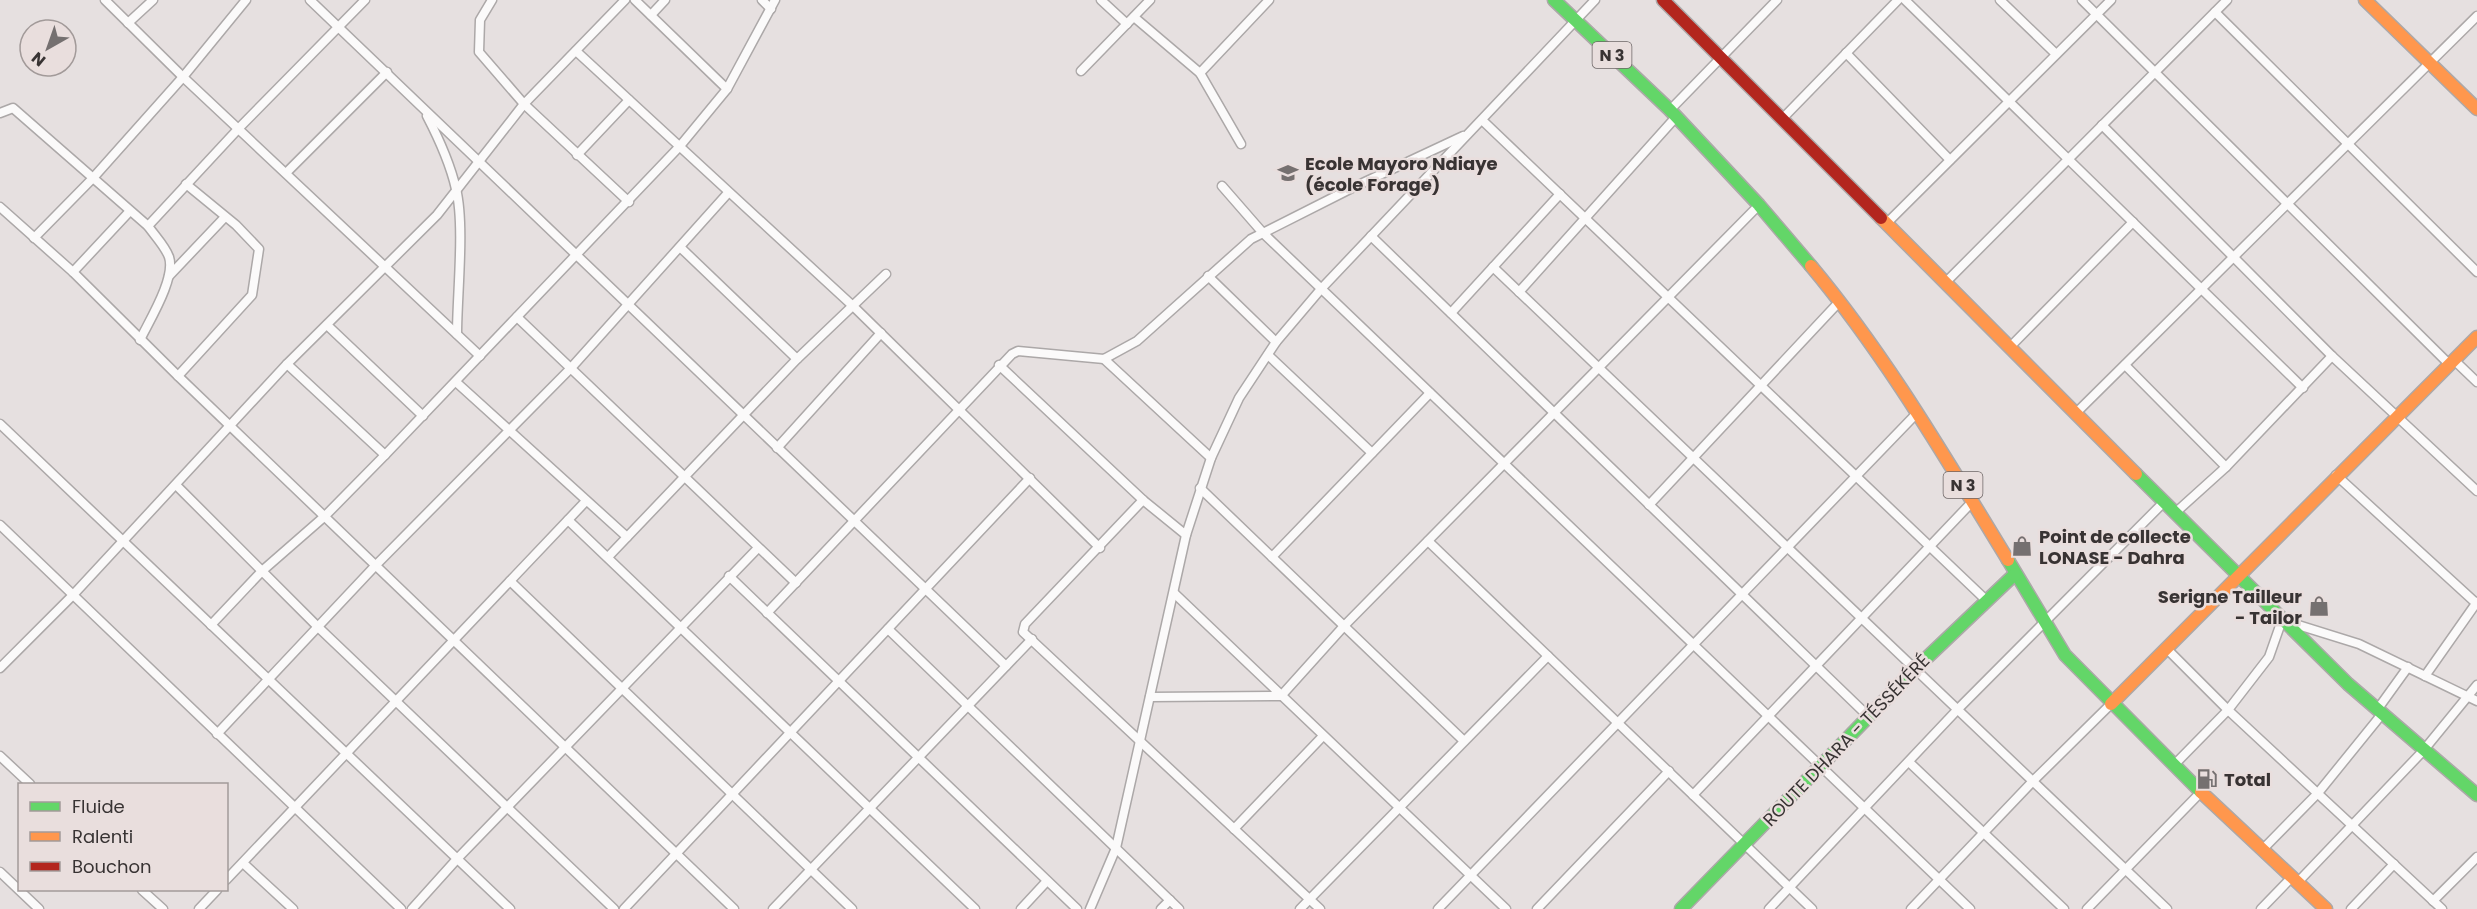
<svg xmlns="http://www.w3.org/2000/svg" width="2477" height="909" viewBox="0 0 2477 909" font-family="Poppins,sans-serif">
  <rect width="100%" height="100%" fill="#e6e0e0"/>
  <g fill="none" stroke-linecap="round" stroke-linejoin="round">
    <g stroke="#aca8a8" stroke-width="11">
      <g id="street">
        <path d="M 105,0 L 183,77 L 480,356"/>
        <path d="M 310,0 L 1006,666"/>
        <path d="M 492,0 L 480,20 L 479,52 L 524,104 L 629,202"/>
        <path d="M 635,0 L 727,89"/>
        <path d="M 762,0 L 771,9"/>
        <path d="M 1101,0 L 1127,24"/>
        <path d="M 1905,0 L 2303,388"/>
        <path d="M 2000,0 L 2056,54"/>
        <path d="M 2082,0 L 2450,365"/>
        <path d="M 2215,12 L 2477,272"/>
        <path d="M 651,15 L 665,0"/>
        <path d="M 1134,17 L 1200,73 L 1241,144"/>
        <path d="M 128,23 L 153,0"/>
        <path d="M 576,51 L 854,307 L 1100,548"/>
        <path d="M 1846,53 L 1950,160"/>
        <path d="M 1081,71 L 1150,0"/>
        <path d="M 1200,73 L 1269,0"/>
        <path d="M 1670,110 L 1777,0"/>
        <path d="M 0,113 L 13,108 L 148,226 C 155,236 165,246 169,257 C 176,278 149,321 140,340"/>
        <path d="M 427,116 C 439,139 450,163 456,189 C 465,225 457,295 457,334"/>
        <path d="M 1783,118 L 1898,0"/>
        <path d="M 1482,120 L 1986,600"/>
        <path d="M 2102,125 L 2332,356 L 2477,491"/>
        <path d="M 577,155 L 629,100"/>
        <path d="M 286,173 L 387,72"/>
        <path d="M 1222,186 L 1263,233 L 1970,909"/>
        <path d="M 0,207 L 73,272 L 178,376 L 734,909"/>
        <path d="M 1887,223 L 2111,0"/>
        <path d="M 148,226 L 239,128 L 365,0"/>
        <path d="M 1371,236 L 1868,716"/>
        <path d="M 34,238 L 93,178 L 183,77 L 246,0"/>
        <path d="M 681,248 L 797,359"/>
        <path d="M 1493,267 L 2167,909"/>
        <path d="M 73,272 L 129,212"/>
        <path d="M 169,276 L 225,217"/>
        <path d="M 1208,276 L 1276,342"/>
        <path d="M 1946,282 L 2227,0"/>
        <path d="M 1519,292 L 1676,117"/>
        <path d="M 1451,313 L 1560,194"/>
        <path d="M 517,317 L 796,583"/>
        <path d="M 327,325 L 423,416"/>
        <path d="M 2010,347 L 2133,222"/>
        <path d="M 1268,355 L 1372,453"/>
        <path d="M 1104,359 L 1211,458"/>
        <path d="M 2454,360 L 2477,382"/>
        <path d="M 287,364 L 385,455"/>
        <path d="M 999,365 L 1143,500 L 1186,535"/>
        <path d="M 2125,365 L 2226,467"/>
        <path d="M 178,376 L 252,295 L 259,249 L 236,225 L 186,184"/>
        <path d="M 456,382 L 627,537"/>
        <path d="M 2076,413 L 2477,16"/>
        <path d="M 0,424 L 510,909"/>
        <path d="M 777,448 L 881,333"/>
        <path d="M 2336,475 L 2477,604"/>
        <path d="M 176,485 L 318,627 L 614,909"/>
        <path d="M 1200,488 L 1464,741"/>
        <path d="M 1143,500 L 1025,624 L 1023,632 L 1320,909"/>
        <path d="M 1649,505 L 1840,301"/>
        <path d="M 2175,513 L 2226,467 L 2332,356"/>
        <path d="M 568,520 L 975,909"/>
        <path d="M 0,525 L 401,909"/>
        <path d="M 1428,541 L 1812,909"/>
        <path d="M 608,557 L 797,359 L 886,274"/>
        <path d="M 1272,557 L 1430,393"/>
        <path d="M 729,576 L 1077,909"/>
        <path d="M 510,581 L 852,909"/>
        <path d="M 1174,593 L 1506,909"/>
        <path d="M 767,613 L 1012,354 L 1018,351 L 1104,359 L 1137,341 L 1251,239 L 1354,187 L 1463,136"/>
        <path d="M 211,625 L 262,571 L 325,516 L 385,455 L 680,146 L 727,89 L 775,0"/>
        <path d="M 888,629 L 1179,909"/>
        <path d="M 2167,649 L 2228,710 L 2442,909"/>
        <path d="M 0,668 L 73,595 L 287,364 L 437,215 L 524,104 L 625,0"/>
        <path d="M 2425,676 L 2477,602"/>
        <path d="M 1150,697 L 1281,696 L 1344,626 L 1759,205"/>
        <path d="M 2377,710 L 2408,667"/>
        <path d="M 217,734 L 375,566 L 571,368 L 728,193"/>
        <path d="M 0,756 L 30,784"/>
        <path d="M 1909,762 L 2064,909"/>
        <path d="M 2173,766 L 2228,710 L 2269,657 L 2282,620 L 2359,644 L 2477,701"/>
        <path d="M 1693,795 L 1973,501"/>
        <path d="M 1234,829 L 1323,736"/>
        <path d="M 2263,849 L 2318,793 L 2382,714"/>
        <path d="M 243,863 L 293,909"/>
        <path d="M 0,872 L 39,909"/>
        <path d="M 226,880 L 586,501"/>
        <path d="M 2298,882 L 2423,751 L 2477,685"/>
        <path d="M 142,890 L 163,909"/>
        <path d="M 2433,901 L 2477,857"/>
        <path d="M 199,909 L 217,890"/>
        <path d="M 412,909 L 457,859 L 758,548"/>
        <path d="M 624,909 L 1030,478"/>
        <path d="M 773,909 L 1032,639"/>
        <path d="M 1021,909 L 1047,881"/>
        <path d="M 1090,909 L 1116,848 L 1186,535 L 1211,458 L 1239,398 L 1276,342 L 1321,289 L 1595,0"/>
        <path d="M 1161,909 L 1170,900"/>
        <path d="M 1300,909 L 1548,656"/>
        <path d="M 1438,909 L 1918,412"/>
        <path d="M 1537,909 L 1669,771"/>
        <path d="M 1769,909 L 1958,709 L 2164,502"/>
        <path d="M 1911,909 L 2033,781 L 2111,704"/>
        <path d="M 2087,909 L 2201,792"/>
        <path d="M 2261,909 L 2292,877"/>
        <path d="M 2351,909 L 2394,864"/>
      </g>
    </g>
    <g stroke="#aca8a8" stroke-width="15">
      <g id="fast">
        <path d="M 1554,0 L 1670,110 L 1759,205 L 1811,266"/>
        <path d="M 2136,474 L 2348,684 L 2477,795"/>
        <path d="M 2008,560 L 2065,655 L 2201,792"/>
        <path d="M 1681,909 L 1915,669 L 2015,574"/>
      </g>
    </g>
    <g stroke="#aca8a8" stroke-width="15">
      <g id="slow">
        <path d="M 2365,0 L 2477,109"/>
        <path d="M 1881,218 L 2136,474"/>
        <path d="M 1811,266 C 1887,357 1946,459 2008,560"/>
        <path d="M 2111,704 L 2477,337"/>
        <path d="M 2201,792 L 2326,909"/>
      </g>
    </g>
    <g stroke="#aca8a8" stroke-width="15">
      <path id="jam" d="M 1663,0 L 1881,218"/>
    </g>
    <use href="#street" stroke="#fbfafa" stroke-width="8"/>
    <use href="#fast" stroke="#63d668" stroke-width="12"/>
    <use href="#slow" stroke="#ff974d" stroke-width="12"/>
    <use href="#jam" stroke="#b3261e" stroke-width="12"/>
  </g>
  <defs>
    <g id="school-bare" transform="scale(1.62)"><path d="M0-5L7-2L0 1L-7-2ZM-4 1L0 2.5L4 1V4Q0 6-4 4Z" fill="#757070" stroke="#e9dedd" stroke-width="2.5" paint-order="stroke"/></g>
    <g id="shop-bare" transform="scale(1.62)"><path d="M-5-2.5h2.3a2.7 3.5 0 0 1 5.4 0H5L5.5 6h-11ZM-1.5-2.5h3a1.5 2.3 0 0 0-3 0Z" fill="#757070" stroke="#e9dedd" stroke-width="2.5" paint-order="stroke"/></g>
    <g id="fuel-bare" transform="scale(1.62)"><path d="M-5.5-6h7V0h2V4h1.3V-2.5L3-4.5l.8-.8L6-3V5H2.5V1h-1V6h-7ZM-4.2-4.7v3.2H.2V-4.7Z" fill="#757070" stroke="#e9dedd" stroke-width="2.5" paint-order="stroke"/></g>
  </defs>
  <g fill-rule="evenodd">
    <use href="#school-bare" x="1288" y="173"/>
    <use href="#shop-bare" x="2022" y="546"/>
    <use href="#shop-bare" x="2319" y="606"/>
    <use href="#fuel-bare" x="2207" y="779"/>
  </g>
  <g text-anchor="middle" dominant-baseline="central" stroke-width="5" stroke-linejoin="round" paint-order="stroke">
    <g fill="#e9dedd" stroke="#6d6666" stroke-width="1.5">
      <rect x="1592.5" y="42" width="39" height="26" rx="4.5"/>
      <rect x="1943.5" y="472" width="39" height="26" rx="4.5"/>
    </g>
    <g font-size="16" font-weight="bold" fill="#383333">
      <text x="1612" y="55">N 3</text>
      <text x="1963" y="485">N 3</text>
    </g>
    <g font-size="18" font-weight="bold" fill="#383333" stroke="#e9dedd" text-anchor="start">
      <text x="1305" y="163">Ecole Mayoro Ndiaye<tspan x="1305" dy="21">(école Forage)</tspan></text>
      <text x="2039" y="536">Point de collecte<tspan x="2039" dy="21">LONASE - Dahra</tspan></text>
      <text x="2302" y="596" text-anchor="end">Serigne Tailleur<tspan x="2302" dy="21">- Tailor</tspan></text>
      <text x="2224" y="779">Total</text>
    </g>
    <g font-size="18" fill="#383333" stroke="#e9dedd">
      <text transform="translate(1846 740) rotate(-46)">ROUTE DHARA - TÉSSÉKÉRÉ</text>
    </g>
  </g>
  <rect x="18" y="783" width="210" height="108" fill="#e9dedd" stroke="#a29a99" stroke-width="1.5"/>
  <rect x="30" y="802" width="30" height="9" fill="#63d668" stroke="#a29a99" stroke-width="1.5"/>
  <text x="72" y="813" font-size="18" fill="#383333">Fluide</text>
  <rect x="30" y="832" width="30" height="9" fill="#ff974d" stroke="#a29a99" stroke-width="1.5"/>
  <text x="72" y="843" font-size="18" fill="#383333">Ralenti</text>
  <rect x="30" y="862" width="30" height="9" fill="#b3261e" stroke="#a29a99" stroke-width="1.5"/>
  <text x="72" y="873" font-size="18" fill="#383333">Bouchon</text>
  <g transform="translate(48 48) rotate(220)"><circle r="28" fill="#e9dedd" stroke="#a29a99" stroke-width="1.5"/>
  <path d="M0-4.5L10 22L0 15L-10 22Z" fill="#757070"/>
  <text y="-9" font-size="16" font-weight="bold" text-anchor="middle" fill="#383333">N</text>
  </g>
</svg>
